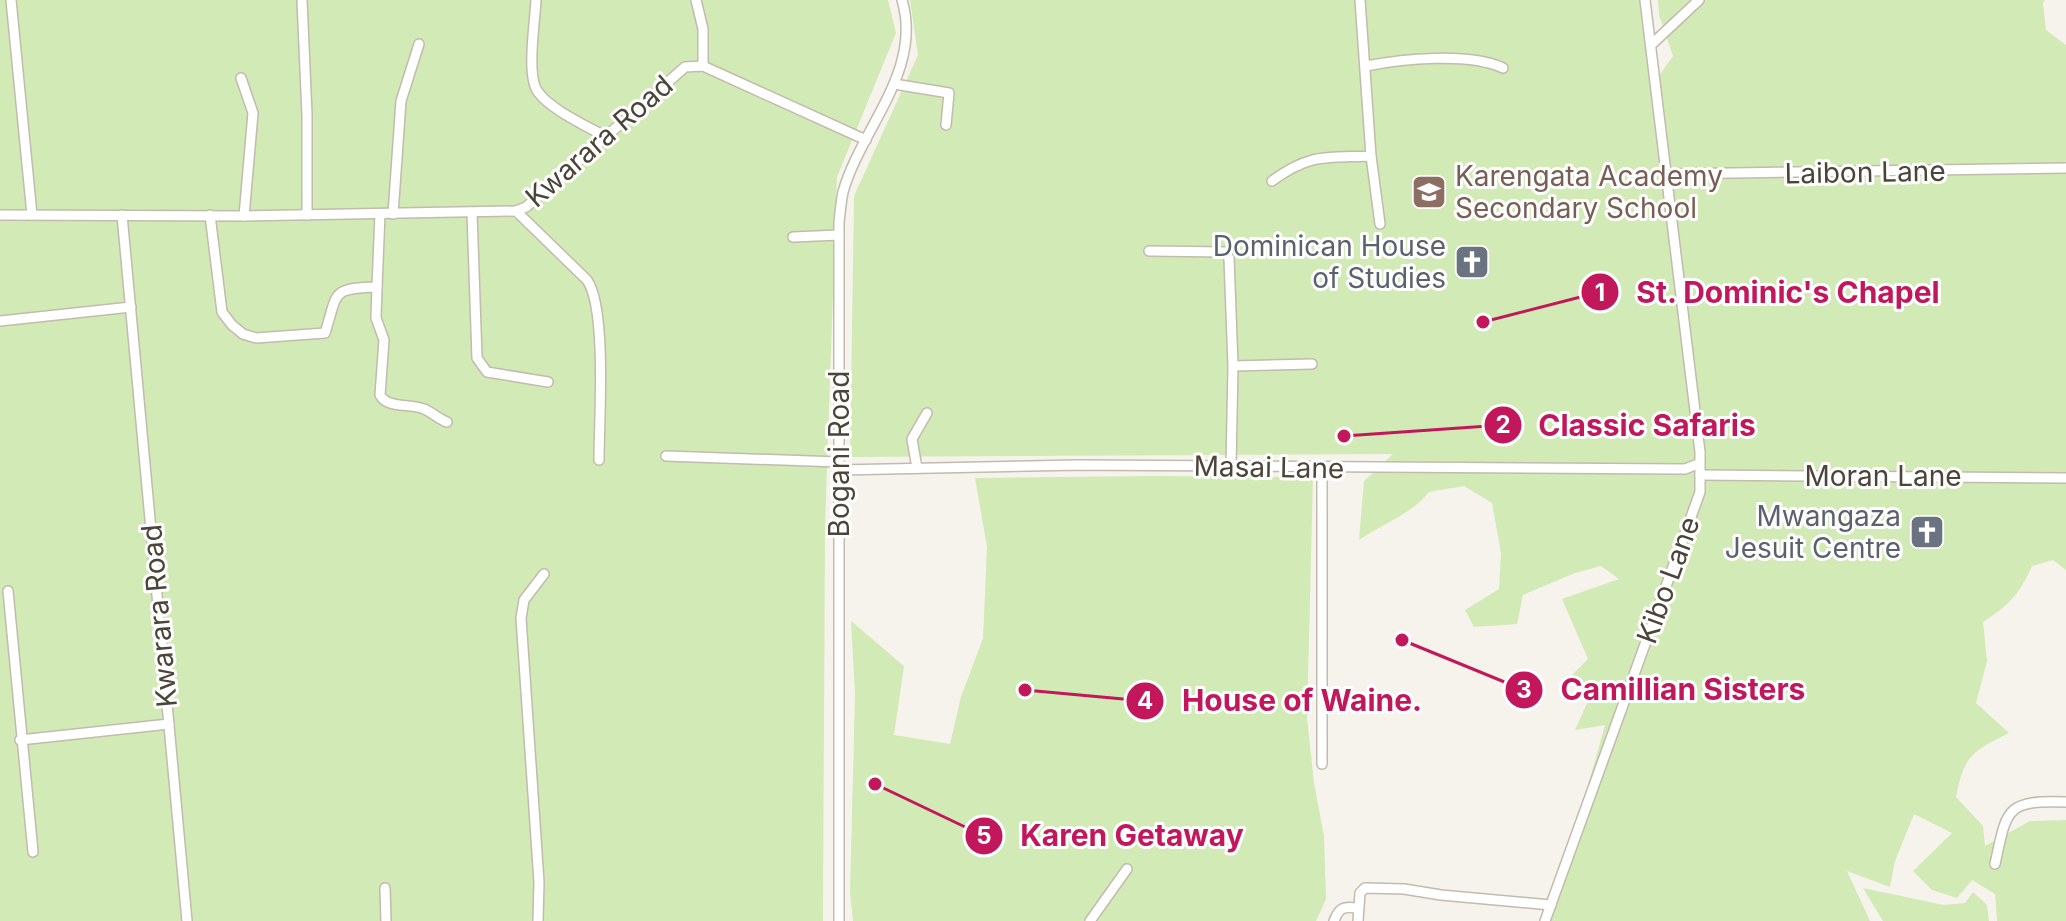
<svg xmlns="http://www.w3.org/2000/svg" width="2066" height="921" viewBox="0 0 2066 921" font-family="Inter,sans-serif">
  <rect width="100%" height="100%" fill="#f6f3ec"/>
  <g fill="#d2eab5">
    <path d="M 0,0 L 888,0 L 896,33 L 837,177 L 825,526 L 823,921 L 0,921 Z"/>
    <path d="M 910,0 L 1646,0 L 1654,83 L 1673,56 L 1659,15 L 1658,0 L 2045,0 L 2043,3 L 2046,30 L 2066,45 L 2066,570 L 2053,560 L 2032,566 C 2019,595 2009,605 1983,622 L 1987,661 L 1976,703 L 2009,733 C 1973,751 1964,755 1956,797 L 1983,826 L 1985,846 L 2030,821 L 2066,820 L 2066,921 L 1997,921 L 1995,894 L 1972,880 L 1957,898 L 1932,890 L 1913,871 L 1952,833 L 1914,814 L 1895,861 L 1890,887 L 1847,871 L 1870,921 L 1550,921 L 1605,725 L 1575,730 L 1588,701 L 1571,676 L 1588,659 L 1562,599 L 1619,579 L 1601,566 L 1575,573 L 1523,595 L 1517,624 L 1474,627 L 1465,610 L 1499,589 L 1501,553 L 1492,503 L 1464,486 L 1429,492 C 1412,514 1382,524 1359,540 L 1364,481 L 1393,454 L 850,457 L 854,196 L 918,55 Z"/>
    <path d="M 1151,476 L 1313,477 L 1307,718 L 1314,783 L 1324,836 L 1326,899 L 1316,921 L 853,921 L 850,893 L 855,693 L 851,621 L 904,666 L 894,735 L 950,744 L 961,697 L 983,638 L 987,547 L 975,478 Z"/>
    <path d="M 1863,888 L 1944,905 L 1965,903 L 1973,892 L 1987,905 L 1989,921 L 1883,921 Z"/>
  </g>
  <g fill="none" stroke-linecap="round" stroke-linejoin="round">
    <g stroke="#c2bbae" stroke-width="12">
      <g id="street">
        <path d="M 11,0 L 32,215"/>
        <path d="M 302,0 L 307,115 L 307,215"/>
        <path d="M 536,0 C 535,22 526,76 538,92 C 551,110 587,126 606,137"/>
        <path d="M 696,0 L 703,29 L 703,66"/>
        <path d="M 1652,44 L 1699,0"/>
        <path d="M 1366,66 C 1402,59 1469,52 1503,68"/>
        <path d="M 241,78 L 253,113 L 244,216"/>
        <path d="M 894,84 L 949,93 L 946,125"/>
        <path d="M 1371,156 L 1380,224"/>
        <path d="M 1665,174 L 2066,168"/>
        <path d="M 1272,181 C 1310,153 1326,158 1371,156 L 1360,0"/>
        <path d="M 516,211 L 587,280 C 607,308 599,422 599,460"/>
        <path d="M 472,213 L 477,358 L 487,372 L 548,382"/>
        <path d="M 393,214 L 401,101 L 419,44"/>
        <path d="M 0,215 L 244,216 L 516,211 L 526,207 L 685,67 L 703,66 L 866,140"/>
        <path d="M 122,215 L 187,921"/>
        <path d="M 210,215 L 222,312 L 232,325 L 243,334 L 256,338 L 325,333 C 338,293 330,288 377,287 L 380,214"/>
        <path d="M 793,237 L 839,235"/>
        <path d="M 1149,251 L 1225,252 L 1229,258 L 1233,366 L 1231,466"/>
        <path d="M 377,287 L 376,318 L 384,340 L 380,395 C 388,409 409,403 424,409 C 432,412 438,419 447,422"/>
        <path d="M 0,321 L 131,307"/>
        <path d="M 1233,366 L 1312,364"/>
        <path d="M 666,456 L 839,462"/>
        <path d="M 917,468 L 912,439 L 927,413"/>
        <path d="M 839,470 L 1079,465 L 1685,469 L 1698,464"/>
        <path d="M 1700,475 L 2066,478"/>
        <path d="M 8,591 L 33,852"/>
        <path d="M 20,740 L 169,724"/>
        <path d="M 1322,764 L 1322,467"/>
        <path d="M 1995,864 C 2007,809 2005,800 2066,802"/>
        <path d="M 385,888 L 386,921"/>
        <path d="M 538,921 L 539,882 L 521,618 L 524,600 L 544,574"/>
        <path d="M 839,921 L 839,223 C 840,212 841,202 843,192 C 861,128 923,71 902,0"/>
        <path d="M 1090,921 L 1127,869"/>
        <path d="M 1334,921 C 1339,908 1343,906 1357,908"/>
        <path d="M 1358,921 L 1360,893 L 1365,888 L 1404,889 L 1441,895 L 1551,905"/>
        <path d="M 1545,921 L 1700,492 L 1700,452 L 1645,0"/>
      </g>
    </g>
    <use href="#street" stroke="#fff" stroke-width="9"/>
  </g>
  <defs>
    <g id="school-square" transform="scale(1.8)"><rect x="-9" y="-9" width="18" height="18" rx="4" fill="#8d6e63" stroke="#fff"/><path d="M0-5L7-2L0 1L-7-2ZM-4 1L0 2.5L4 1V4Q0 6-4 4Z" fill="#fff"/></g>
    <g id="church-square" transform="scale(1.8)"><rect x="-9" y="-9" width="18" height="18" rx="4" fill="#6b7280" stroke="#fff"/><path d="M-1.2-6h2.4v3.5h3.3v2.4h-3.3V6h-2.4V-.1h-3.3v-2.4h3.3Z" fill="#fff"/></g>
  </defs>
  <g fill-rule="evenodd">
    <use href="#school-square" x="1429" y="192"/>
    <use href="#church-square" x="1472" y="262"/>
    <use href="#church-square" x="1927" y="532"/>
  </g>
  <g text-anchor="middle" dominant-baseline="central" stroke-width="6" stroke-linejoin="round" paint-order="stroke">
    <g font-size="28" fill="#4b4439" stroke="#fff">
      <text transform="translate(599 141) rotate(-41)">Kwarara Road</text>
      <text transform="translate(1865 172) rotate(-1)">Laibon Lane</text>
      <text transform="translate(839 454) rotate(-90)">Bogani Road</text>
      <text transform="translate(1269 467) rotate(1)">Masai Lane</text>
      <text x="1883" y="476">Moran Lane</text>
      <text transform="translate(1668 580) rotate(-70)">Kibo Lane</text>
      <text transform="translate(159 616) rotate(-95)">Kwarara Road</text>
    </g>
    <g font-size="28" fill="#785e54" stroke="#fff" text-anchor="start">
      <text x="1455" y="176">Karengata Academy<tspan x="1455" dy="32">Secondary School</tspan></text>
    </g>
    <g font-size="28" fill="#5b616d" stroke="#fff" text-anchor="end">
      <text x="1446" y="246">Dominican House<tspan x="1446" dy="32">of Studies</tspan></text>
      <text x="1901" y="516">Mwangaza<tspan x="1901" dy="32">Jesuit Centre</tspan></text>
    </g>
  </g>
  <path fill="none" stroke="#c2185b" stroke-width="3" d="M1483 322L1600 292M1344 436L1503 425M1402 640L1524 690M1025 690L1145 701M875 784L984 836"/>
  <g fill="#c2185b" stroke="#fff" stroke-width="3">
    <circle cx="1483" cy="322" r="8"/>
    <circle cx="1344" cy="436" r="8"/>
    <circle cx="1402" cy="640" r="8"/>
    <circle cx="1025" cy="690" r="8"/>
    <circle cx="875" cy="784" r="8"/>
    <circle cx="1600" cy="292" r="20"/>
    <circle cx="1503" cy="425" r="20"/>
    <circle cx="1524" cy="690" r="20"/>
    <circle cx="1145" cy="701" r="20"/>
    <circle cx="984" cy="836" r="20"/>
  </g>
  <g font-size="24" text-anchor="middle" font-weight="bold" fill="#fff">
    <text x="1600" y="301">1</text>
    <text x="1503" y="433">2</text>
    <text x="1524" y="698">3</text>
    <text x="1145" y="709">4</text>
    <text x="984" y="844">5</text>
  </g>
  <g font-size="30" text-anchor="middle" font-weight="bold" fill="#c2185b" stroke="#fff" stroke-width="6" stroke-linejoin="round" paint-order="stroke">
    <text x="1788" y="303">St. Dominic's Chapel</text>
    <text x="1647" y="436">Classic Safaris</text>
    <text x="1683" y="700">Camillian Sisters</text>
    <text x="1302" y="711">House of Waine.</text>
    <text x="1132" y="846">Karen Getaway</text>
  </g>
</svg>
